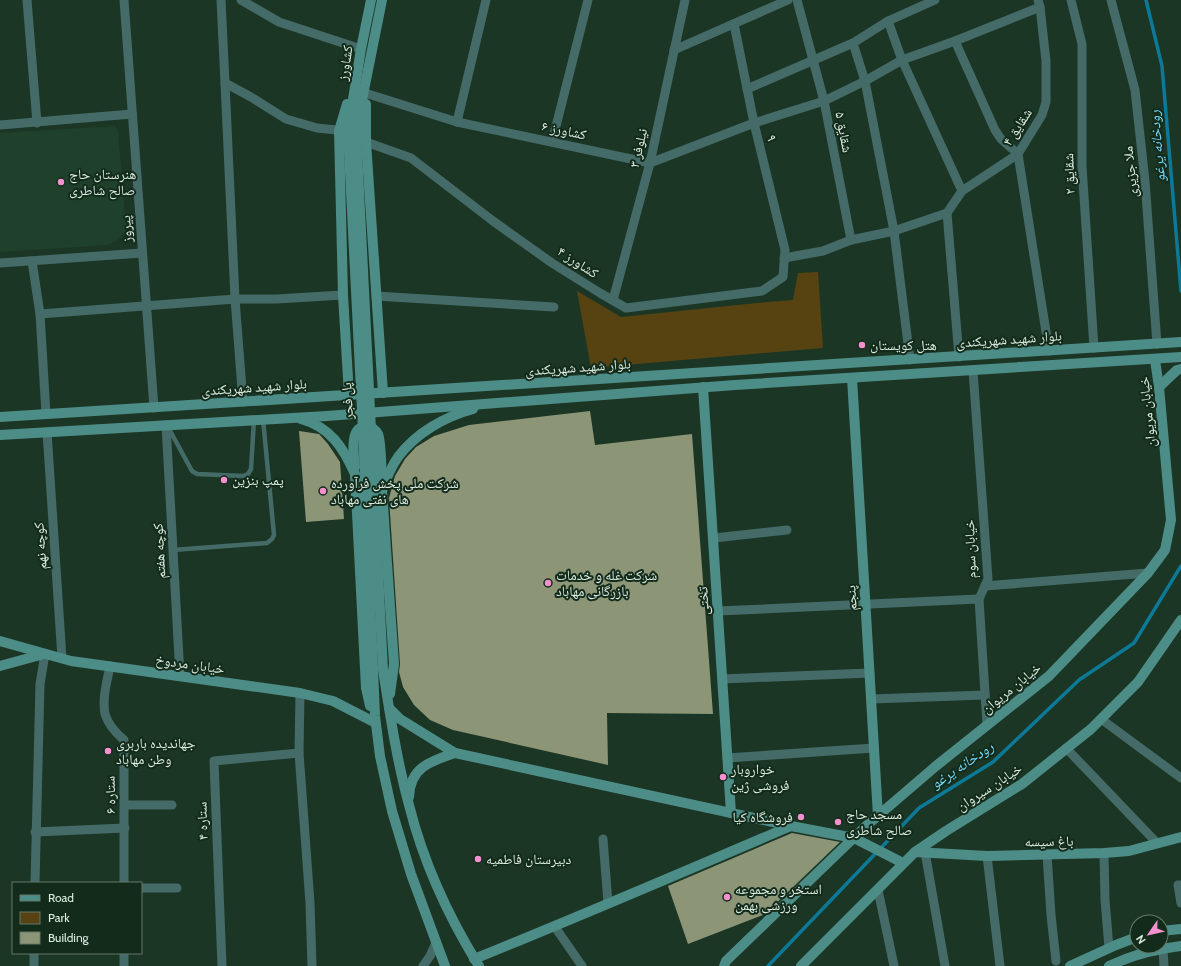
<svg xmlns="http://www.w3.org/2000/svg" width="1181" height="966" viewBox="0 0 1181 966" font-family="Cabin,'Noto Naskh Arabic',sans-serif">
  <rect width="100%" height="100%" fill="#1c3625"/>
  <path fill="#1f412c" d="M 115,126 L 118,131 L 126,230 L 118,240 L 107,245 L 0,252 L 0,133 Z"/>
  <path fill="#574312" d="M 818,272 L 823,348 L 591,368 L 577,291 L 621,317 L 757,303 L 793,300 L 798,273 Z"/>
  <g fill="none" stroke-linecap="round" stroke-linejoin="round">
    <g stroke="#0d7997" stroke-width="3.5">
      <path d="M 1146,0 L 1162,66 L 1181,291"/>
      <path d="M 768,966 L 919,808 L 993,762 L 1079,680 L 1134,643 L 1181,566"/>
    </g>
  </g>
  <g fill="#8d9577">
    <path d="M 590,411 L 595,445 L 692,434 L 713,714 L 607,713 L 608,765 L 453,730 L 430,720 L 414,705 L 403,687 L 399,672 L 400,664 L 389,498 L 395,476 L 405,459 L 416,447 L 434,436 L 469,425 Z"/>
    <path d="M 299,431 L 319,434 L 328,444 L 340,462 L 344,519 L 306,522 Z"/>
    <path d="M 792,833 L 840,842 L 765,914 L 688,944 L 668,886 Z"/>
  </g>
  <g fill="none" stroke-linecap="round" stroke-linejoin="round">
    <g stroke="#456b68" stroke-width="4.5">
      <path d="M 168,427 L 192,471 L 197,474 L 243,476 L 248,474 L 251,469 L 254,420"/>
      <path d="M 173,550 L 267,543 L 272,539 L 274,535 L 263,419"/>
    </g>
    <g stroke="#456b68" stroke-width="9">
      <path d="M 27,0 L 37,123"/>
      <path d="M 124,0 L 154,408"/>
      <path d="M 221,0 L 225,83"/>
      <path d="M 241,0 L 279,22 L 361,49"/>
      <path d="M 1071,0 L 1082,44 L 1082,166 L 1094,348"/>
      <path d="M 1111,0 L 1135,90 L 1145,181 L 1157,344"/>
      <path d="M 888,21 L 902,60 L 962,191"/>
      <path d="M 955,41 L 995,130 L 1001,139 L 1018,154 L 1049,351"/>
      <path d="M 853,43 L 865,81 L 894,231 L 910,360"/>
      <path d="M 674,50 L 788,0"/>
      <path d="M 747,89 L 853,43 L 888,21 L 935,0"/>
      <path d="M 365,93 L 457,122 L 650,163 L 754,123 L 824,101 L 865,81 L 902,60 L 955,41 L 1040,7"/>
      <path d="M 457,122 L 486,0"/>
      <path d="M 0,125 L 132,114"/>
      <path d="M 366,142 L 411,158 L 493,221 L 552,263 L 600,293 L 626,308 L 762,291 L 783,277 L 785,250 L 754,123 L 734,24"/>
      <path d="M 552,142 L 588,0"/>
      <path d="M 947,213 L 962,191 L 1018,154 L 1042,115 L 1046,102 L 1046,61 L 1040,7 L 1038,0"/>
      <path d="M 947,213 L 959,357"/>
      <path d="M 851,240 L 894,231 L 947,213"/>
      <path d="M 784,258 L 823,251 L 851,240 L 824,101 L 797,0"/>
      <path d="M 32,261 L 40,314"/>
      <path d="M 0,263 L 142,253"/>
      <path d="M 343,295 L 277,299 L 235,299 L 225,83 L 251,97 L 286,119 L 317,128 L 346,131"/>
      <path d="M 376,296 L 554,307"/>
      <path d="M 613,300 L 650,163 L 685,0"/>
      <path d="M 973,371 L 988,579 L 979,599 L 987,725"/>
      <path d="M 46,414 L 40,314 L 235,299 L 243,402"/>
      <path d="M 166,425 L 180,676"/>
      <path d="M 47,432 L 62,658"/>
      <path d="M 714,538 L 787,530"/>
      <path d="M 985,586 L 1148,573"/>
      <path d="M 718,611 L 979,599"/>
      <path d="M 110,666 C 107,681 102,699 105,714 C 108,724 117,734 124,740 L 124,883"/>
      <path d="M 722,679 L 870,673"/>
      <path d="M 300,693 L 299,753 L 310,903 L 312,966"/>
      <path d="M 871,699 L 985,695"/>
      <path d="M 1101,719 L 1181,778"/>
      <path d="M 1066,748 L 1157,843"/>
      <path d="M 727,758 L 874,748"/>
      <path d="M 125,805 L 172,805"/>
      <path d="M 35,832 L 125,828"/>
      <path d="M 603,839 L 608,903"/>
      <path d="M 925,852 L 945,966"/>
      <path d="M 1104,853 L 1105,900 L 1109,948"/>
      <path d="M 1047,855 L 1051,915 L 1056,961"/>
      <path d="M 987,856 L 1000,966"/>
      <path d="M 35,883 L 40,684 L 45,654"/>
      <path d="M 1181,885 L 1178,885 L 1181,903"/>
      <path d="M 141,888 L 177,888"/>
      <path d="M 878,890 L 894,966"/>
      <path d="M 555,927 L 582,966"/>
      <path d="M 1163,948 L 1164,966"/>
      <path d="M 34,966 L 34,953"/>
      <path d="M 124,966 L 124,953"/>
      <path d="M 222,966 L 214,761 L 299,753"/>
      <path d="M 423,966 L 430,956 L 436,943"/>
    </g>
    <g stroke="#4d8d88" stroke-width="10">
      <path d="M 371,0 L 361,49 L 348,131 L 363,430 L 375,716 L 380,756 L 392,811 L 411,874 L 445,966"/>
      <path d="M 382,0 L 356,130 L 383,670 C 390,715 397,761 409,805 C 423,861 448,916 479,966"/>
      <path d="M 347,104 L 339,131 L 343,295 L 349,395"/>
      <path d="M 366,104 L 366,142 L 383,393"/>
      <path d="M 852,378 L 878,816"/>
      <path d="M 703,387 L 731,813"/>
      <path d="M 1159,387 L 1177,370 L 1181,369"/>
      <path d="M 0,417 L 1181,342"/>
      <path d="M 301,419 C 330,427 343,447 355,474 L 366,688 L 370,706"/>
      <path d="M 0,435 L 327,416 L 735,385 L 1181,357"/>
      <path d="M 355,467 C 354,456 348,424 368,427 C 372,427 376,430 378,434 C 382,445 381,474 382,487"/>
      <path d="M 0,641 L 71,661 L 300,693 L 333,701 L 374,722"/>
      <path d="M 0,666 L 44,654"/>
      <path d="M 390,694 L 394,664 L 382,491 C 386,479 391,467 398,457 C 416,433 444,417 473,409"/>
      <path d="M 389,708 L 400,719 L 455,753 L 791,826 L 854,838 L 903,863"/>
      <path d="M 409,797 C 410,767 431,761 455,753"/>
      <path d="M 915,852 L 987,856 L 1104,853 L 1129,851 L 1181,837"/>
      <path d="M 1161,931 L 1181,929"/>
      <path d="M 474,959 C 581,916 685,871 791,826"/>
      <path d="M 724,966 L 726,961 L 866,826 L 936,766 L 1049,676 L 1148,573 L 1165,550 L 1171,520 L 1159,387 L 1155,360"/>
      <path d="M 801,966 L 915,852 L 946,831 L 1022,784 L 1091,729 L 1138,682 L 1181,620"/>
      <path d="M 1070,966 L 1116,945 L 1137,937"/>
      <path d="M 1109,966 C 1132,955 1156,949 1181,946"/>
    </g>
  </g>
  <g fill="#f690cf" stroke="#122b1b" stroke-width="1.5">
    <circle cx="61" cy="182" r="4"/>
    <circle cx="862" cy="345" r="4"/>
    <circle cx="224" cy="480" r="4"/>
    <circle cx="323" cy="491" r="4"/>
    <circle cx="548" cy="583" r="4"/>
    <circle cx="108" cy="751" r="4"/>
    <circle cx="723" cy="777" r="4"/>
    <circle cx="801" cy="817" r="4"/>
    <circle cx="838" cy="822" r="4"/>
    <circle cx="478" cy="859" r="4"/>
    <circle cx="727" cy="897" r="4"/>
  </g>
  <g text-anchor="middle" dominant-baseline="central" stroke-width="4" stroke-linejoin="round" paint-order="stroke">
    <g font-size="14" fill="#ddece1" stroke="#122b1b">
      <text transform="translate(345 63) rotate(-81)">کشاورز</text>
      <text transform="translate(1017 127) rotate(-57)">شقایق ۴</text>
      <text transform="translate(564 130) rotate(12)">کشاورز ۶</text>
      <text transform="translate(844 132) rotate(79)">شقایق ۵</text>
      <text transform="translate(772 138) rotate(77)">۹</text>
      <text transform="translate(638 148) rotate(-77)">نیلوفر ۳</text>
      <text transform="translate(1130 172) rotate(-96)">ملا جزیری</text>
      <text transform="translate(1069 174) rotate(-92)">شقایق ۲</text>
      <text transform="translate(126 229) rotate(-94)">پیروز</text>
      <text transform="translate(578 262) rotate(33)">کشاورز ۴</text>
      <text transform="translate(1009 339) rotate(-4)">بلوار شهید شهریکندی</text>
      <text transform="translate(578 367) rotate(-4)">بلوار شهید شهریکندی</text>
      <text transform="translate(254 387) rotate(-4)">بلوار شهید شهریکندی</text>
      <text transform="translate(347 401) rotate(-93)">پل فجر</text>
      <text transform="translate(1147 412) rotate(-96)">خیابان مریوان</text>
      <text transform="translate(40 546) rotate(-94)">کوچه نهم</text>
      <text transform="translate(970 549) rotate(-92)">خیابان سوم</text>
      <text transform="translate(159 551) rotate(-93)">کوچه هفتم</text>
      <text transform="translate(851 598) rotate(-93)">پنجم</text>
      <text transform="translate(703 601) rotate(-93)">تختی</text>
      <text transform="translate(190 664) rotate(8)">خیابان مردوخ</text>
      <text transform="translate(1011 688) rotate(-39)">خیابان مریوان</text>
      <text transform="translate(989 787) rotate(-33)">خیابان سیروان</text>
      <text transform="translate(110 795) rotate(-91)">ستاره ۶</text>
      <text transform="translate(202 821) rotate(-92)">ستاره ۴</text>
      <text transform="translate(1049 841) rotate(-1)">باغ سیسه</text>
    </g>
    <g font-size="14" fill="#ddece1" stroke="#122b1b" text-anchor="start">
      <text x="69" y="174">هنرستان حاج<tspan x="69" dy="16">صالح شاطری</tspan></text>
      <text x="870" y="345">هتل کویستان</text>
      <text x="232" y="480">پمپ بنزین</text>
      <text x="331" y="483">شرکت ملی پخش فرآورده<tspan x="331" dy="16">های نفتی مهاباد</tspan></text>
      <text x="556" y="575">شرکت غله و خدمات<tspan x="556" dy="16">بازرگانی مهاباد</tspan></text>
      <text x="116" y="743">جهاندیده باربری<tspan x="116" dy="16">وطن مهاباد</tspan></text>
      <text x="731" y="769">خواروبار<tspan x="731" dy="16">فروشی ژین</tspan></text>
      <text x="846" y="814">مسجد حاج<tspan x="846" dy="16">صالح شاطری</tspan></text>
      <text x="793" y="817" text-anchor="end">فروشگاه کیا</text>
      <text x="486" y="859">دبیرستان فاطمیه</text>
      <text x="735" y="889">استخر و مجموعه<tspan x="735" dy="16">ورزشی بهمن</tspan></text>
    </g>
    <g font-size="15" font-style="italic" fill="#76d5f7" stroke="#122b1b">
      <text transform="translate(1157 146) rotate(-95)">رودخانه یرغو</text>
      <text transform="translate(962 765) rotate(-34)">رودخانه یرغو</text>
    </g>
  </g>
  <rect x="12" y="882" width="130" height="72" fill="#122b1b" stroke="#63786a"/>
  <rect x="20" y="895" width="20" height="6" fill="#4d8d88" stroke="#63786a"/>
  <text x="48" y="902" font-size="12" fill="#ddece1">Road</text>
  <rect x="20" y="912" width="20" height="12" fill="#574312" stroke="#63786a"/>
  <text x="48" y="922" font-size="12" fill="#ddece1">Park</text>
  <rect x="20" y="932" width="20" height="12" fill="#8d9577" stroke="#63786a"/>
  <text x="48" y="942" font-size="12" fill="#ddece1">Building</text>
  <g transform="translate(1149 934) rotate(236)"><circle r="19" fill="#122b1b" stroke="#63786a"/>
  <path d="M0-3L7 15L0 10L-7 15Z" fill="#f690cf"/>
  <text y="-6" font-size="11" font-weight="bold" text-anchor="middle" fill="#ddece1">N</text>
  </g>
</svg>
